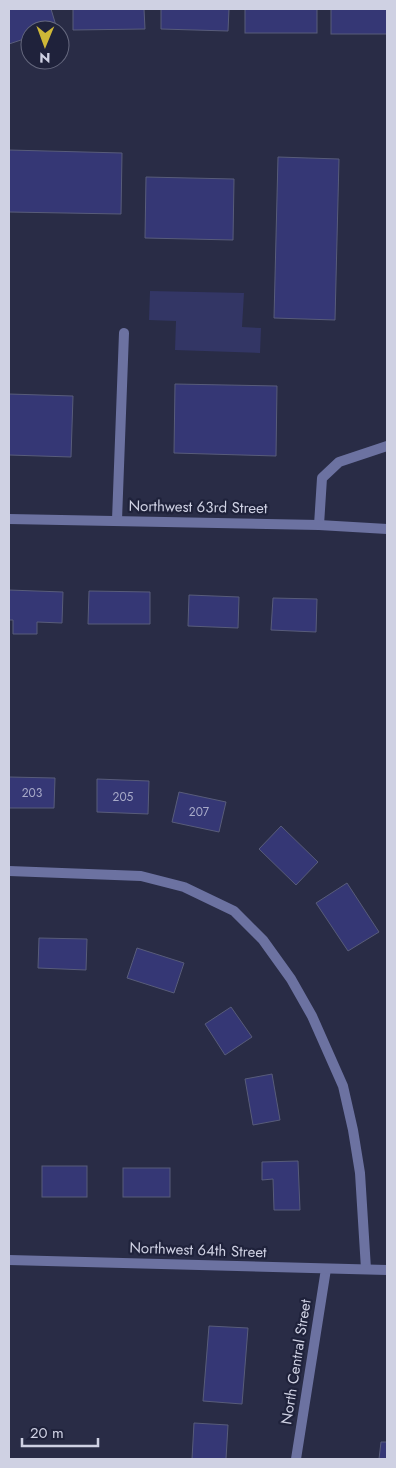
<svg xmlns="http://www.w3.org/2000/svg" width="396" height="1468" viewBox="0 0 396 1468" font-family="Jost,sans-serif">
  <rect width="100%" height="100%" fill="#292c46"/>
  <path fill="#333665" d="M 150,291 L 244,293 L 242,327 L 261,328 L 260,353 L 175,350 L 176,321 L 149,320 Z"/>
  <g fill="#353775" stroke="#585c7a">
    <path d="M 9,9 L 51,9 L 57,29 L 30,30 L 30,37 L 9,44 Z"/>
    <path d="M 73,9 L 144,9 L 145,29 L 73,30 Z"/>
    <path d="M 161,9 L 229,9 L 228,31 L 161,29 Z"/>
    <rect x="245" y="9" width="72" height="24"/>
    <rect x="331" y="9" width="56" height="25"/>
    <path d="M 9,150 L 122,153 L 121,214 L 9,212 Z"/>
    <path d="M 278,157 L 339,159 L 335,320 L 274,318 Z"/>
    <path d="M 146,177 L 234,179 L 233,240 L 145,238 Z"/>
    <path d="M 175,384 L 277,386 L 276,456 L 174,453 Z"/>
    <path d="M 9,394 L 73,396 L 71,457 L 9,455 Z"/>
    <path d="M 9,590 L 63,592 L 62,623 L 37,622 L 37,634 L 13,634 L 13,620 L 9,620 Z"/>
    <path d="M 89,591 L 150,592 L 150,624 L 88,624 Z"/>
    <path d="M 189,595 L 239,597 L 238,628 L 188,626 Z"/>
    <path d="M 273,598 L 317,599 L 316,632 L 271,630 Z"/>
    <path d="M 9,777 L 55,778 L 54,808 L 9,808 Z"/>
    <path d="M 97,779 L 149,781 L 148,814 L 97,812 Z"/>
    <path d="M 179,792 L 226,802 L 219,832 L 172,822 Z"/>
    <path d="M 281,826 L 318,862 L 296,885 L 259,849 Z"/>
    <path d="M 347,883 L 379,932 L 348,951 L 316,903 Z"/>
    <path d="M 39,938 L 87,939 L 86,970 L 38,968 Z"/>
    <path d="M 137,948 L 184,963 L 174,993 L 127,978 Z"/>
    <path d="M 231,1007 L 252,1037 L 225,1055 L 205,1024 Z"/>
    <path d="M 272,1074 L 280,1120 L 253,1125 L 245,1079 Z"/>
    <path d="M 298,1161 L 300,1210 L 274,1210 L 273,1179 L 262,1180 L 262,1162 Z"/>
    <rect x="42" y="1166" width="45" height="31"/>
    <rect x="123" y="1168" width="47" height="29"/>
    <path d="M 209,1326 L 248,1328 L 242,1404 L 203,1401 Z"/>
    <path d="M 194,1423 L 228,1425 L 226,1459 L 192,1459 Z"/>
    <path d="M 381,1442 L 387,1442 L 387,1459 L 379,1459 Z"/>
  </g>
  <g fill="none" stroke-linecap="round" stroke-linejoin="round">
    <g stroke="#6c72a1" stroke-width="10">
      <path d="M 117,520 L 124,333"/>
      <path d="M 319,525 L 322,478 L 339,462 L 387,446"/>
    </g>
    <g stroke="#6c72a1" stroke-width="10">
      <path d="M 9,519 L 319,525 L 387,529"/>
      <path d="M 9,871 L 141,876 L 184,887 L 234,911 L 263,940 L 291,979 L 312,1016 L 343,1086 L 353,1130 L 360,1173 L 366,1269"/>
      <path d="M 296,1459 L 326,1269"/>
    </g>
    <path stroke="#6c72a1" stroke-width="10" d="M 9,1260 L 387,1270"/>
  </g>
  <g text-anchor="middle" dominant-baseline="central" stroke-width="4.5" stroke-linejoin="round" paint-order="stroke">
    <g font-size="12" fill="#a8aac8">
      <text x="32" y="793">203</text>
      <text x="123" y="797">205</text>
      <text x="199" y="812">207</text>
    </g>
    <g font-size="15" fill="#cfd1e3" stroke="#1f223b">
      <text transform="translate(198 507) rotate(1)">Northwest 63rd Street</text>
      <text transform="translate(198 1250) rotate(2)">Northwest 64th Street</text>
      <text transform="translate(296 1362) rotate(-81)">North Central Street</text>
    </g>
  </g>
  <rect width="396" height="1468" fill="none" stroke="#cfd1e3" stroke-width="20"/>
  <g transform="translate(45 45) rotate(181)"><circle r="24" fill="#1f223b" stroke="#65687e"/>
  <path d="M0-4L9 19L0 12L-9 19Z" fill="#cfb837"/>
  <text y="-8" font-size="14" font-weight="bold" text-anchor="middle" fill="#cfd1e3">N</text>
  </g>
  <path d="M22 1438v8h76v-8" fill="none" stroke="#cfd1e3" stroke-width="2.5"/>
  <text x="30" y="1438" font-size="15" fill="#cfd1e3" stroke="#1f223b" stroke-width="4" paint-order="stroke">20 m</text>
</svg>
